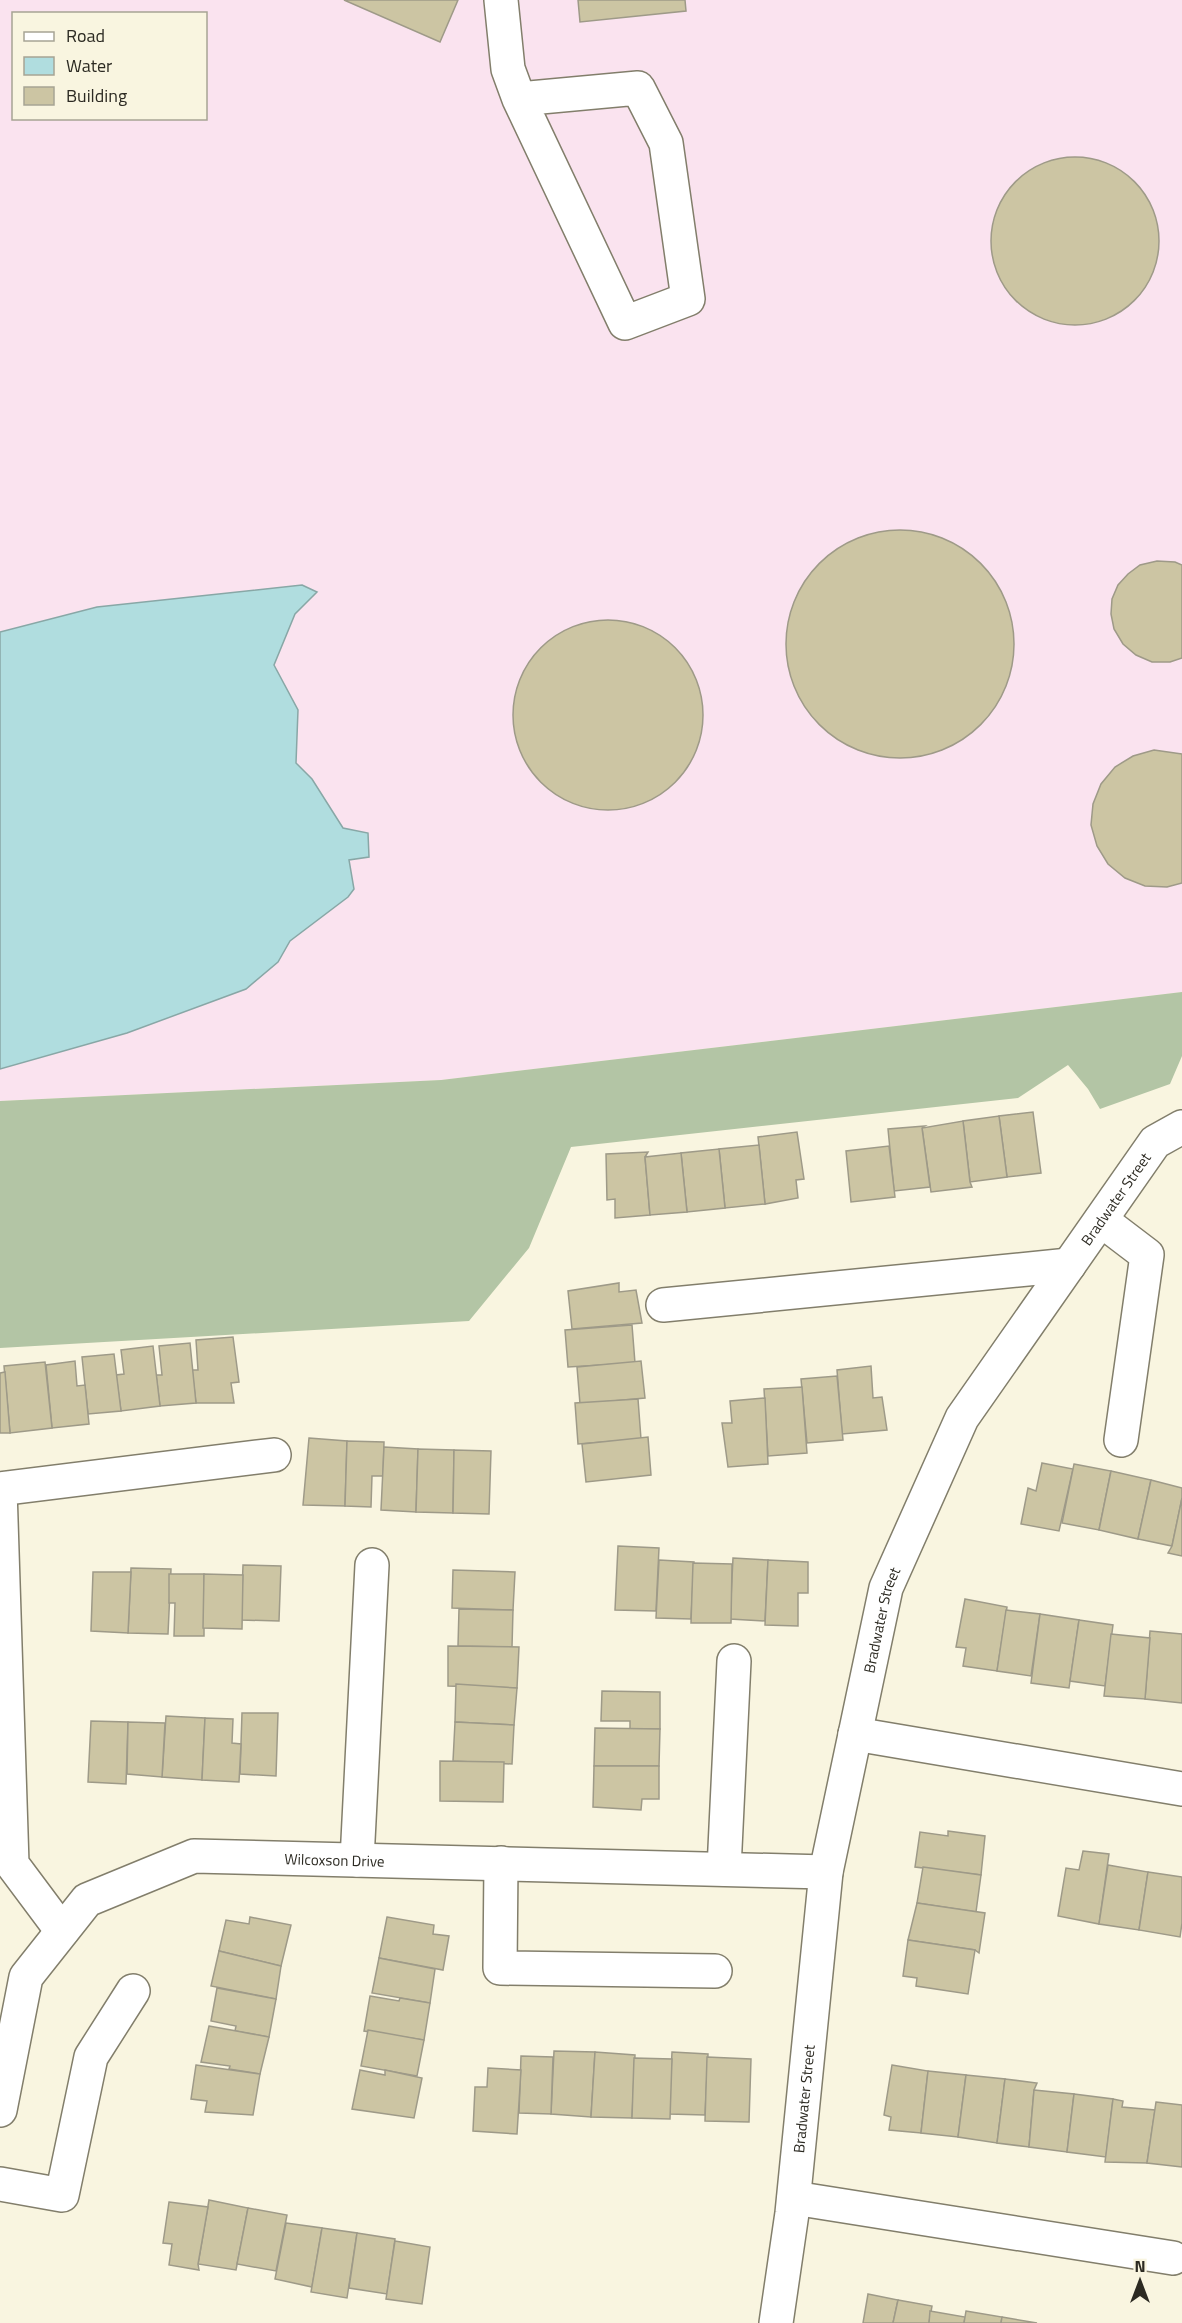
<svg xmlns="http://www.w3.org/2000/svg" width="1182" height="2323" viewBox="0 0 1182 2323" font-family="'Titillium Web',sans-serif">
  <rect width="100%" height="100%" fill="#f9f5e0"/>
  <path fill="#fae3ef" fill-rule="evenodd" d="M 0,0 L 1182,0 L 1182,992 L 441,1080 L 0,1101 ZM 14,14 L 206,14 L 206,118 L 14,118 Z"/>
  <path fill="#b3c5a5" d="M 1182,992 L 1182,1056 L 1170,1084 L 1100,1109 L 1088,1089 L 1068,1065 L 1018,1098 L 571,1147 L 529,1248 L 469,1321 L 0,1348 L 0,1101 L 441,1080 Z"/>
  <path fill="#b0dddf" stroke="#88a7a6" stroke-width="1.5" d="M 302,585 L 317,592 L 295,614 L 274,665 L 298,710 L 296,763 L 312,779 L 343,828 L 368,833 L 369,857 L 349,860 L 354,889 L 348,897 L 290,941 L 278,962 L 246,989 L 127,1033 L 0,1069 L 0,632 L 97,607 Z"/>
  <g fill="#ccc5a3" stroke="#9e9a88" stroke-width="1.5">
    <path d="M 344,0 L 458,0 L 440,42 Z"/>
    <path d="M 578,0 L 685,0 L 686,11 L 580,22 Z"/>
    <circle cx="1075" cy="241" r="84"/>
    <circle cx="900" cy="644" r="114"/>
    <path d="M 1157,561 L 1175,562 L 1182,565 L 1182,658 L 1170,662 L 1152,662 L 1136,655 L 1123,644 L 1114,629 L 1111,614 L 1112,599 L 1118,585 L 1128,574 L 1140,565 Z"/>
    <circle cx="608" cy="715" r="95"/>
    <path d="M 1154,750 L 1182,754 L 1182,883 L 1167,887 L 1145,886 L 1125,878 L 1108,864 L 1097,846 L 1091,825 L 1093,804 L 1101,784 L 1115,767 L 1133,756 Z"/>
    <path d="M 1033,1112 L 1041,1173 L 1007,1177 L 999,1116 Z"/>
    <path d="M 999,1116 L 1007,1177 L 970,1182 L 963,1121 Z"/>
    <path d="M 963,1121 L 970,1182 L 972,1187 L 931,1192 L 922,1128 Z"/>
    <path d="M 925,1126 L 922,1128 L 930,1187 L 894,1191 L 888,1129 Z"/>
    <path d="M 797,1132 L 804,1179 L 796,1180 L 798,1198 L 765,1204 L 758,1137 Z"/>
    <path d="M 759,1145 L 765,1204 L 725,1208 L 719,1149 Z"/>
    <path d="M 889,1146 L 895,1197 L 851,1202 L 846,1151 Z"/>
    <path d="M 719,1149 L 725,1208 L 687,1212 L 681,1153 Z"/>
    <path d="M 648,1152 L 645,1157 L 650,1215 L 615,1218 L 615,1199 L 607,1200 L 606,1154 Z"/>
    <path d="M 681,1153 L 687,1212 L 650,1215 L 645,1157 Z"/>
    <path d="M 619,1283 L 619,1292 L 636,1290 L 642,1323 L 572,1329 L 568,1291 Z"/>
    <path d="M 632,1325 L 635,1363 L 568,1367 L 565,1330 Z"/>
    <path d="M 233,1337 L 239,1382 L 231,1383 L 234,1403 L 196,1403 L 192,1370 L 198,1370 L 196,1340 Z"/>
    <path d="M 190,1343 L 196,1403 L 160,1406 L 156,1375 L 162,1375 L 159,1346 Z"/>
    <path d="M 153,1346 L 160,1406 L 121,1411 L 116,1375 L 124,1374 L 121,1350 Z"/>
    <path d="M 114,1354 L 121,1411 L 88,1414 L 82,1357 Z"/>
    <path d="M 75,1361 L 77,1386 L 85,1385 L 89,1424 L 52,1428 L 46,1365 Z"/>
    <path d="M 641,1361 L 645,1398 L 580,1404 L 577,1367 Z"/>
    <path d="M 45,1362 L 52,1428 L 10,1433 L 4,1366 Z"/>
    <path d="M 871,1366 L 873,1398 L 882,1397 L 887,1430 L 842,1434 L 837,1370 Z"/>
    <path d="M 5,1372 L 10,1433 L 0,1433 L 0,1373 Z"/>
    <path d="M 837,1376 L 843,1440 L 807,1443 L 801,1379 Z"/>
    <path d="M 802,1387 L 807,1453 L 768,1456 L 764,1389 Z"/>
    <path d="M 765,1398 L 768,1464 L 728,1467 L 722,1423 L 732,1423 L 730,1401 Z"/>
    <path d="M 638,1399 L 641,1439 L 578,1444 L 575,1403 Z"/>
    <path d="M 648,1437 L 651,1475 L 586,1482 L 582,1444 Z"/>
    <path d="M 309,1438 L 347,1441 L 345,1506 L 303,1505 Z"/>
    <path d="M 347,1441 L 384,1442 L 383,1476 L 372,1476 L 371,1507 L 345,1506 Z"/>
    <path d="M 384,1447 L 418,1449 L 416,1512 L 381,1510 Z"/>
    <path d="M 418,1449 L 454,1450 L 453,1513 L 416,1512 Z"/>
    <path d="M 454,1450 L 491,1451 L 489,1514 L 453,1513 Z"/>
    <path d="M 1042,1463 L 1073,1469 L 1059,1531 L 1021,1524 L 1028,1488 L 1036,1491 Z"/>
    <path d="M 1074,1464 L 1111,1471 L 1099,1530 L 1062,1523 Z"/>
    <path d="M 1111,1471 L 1151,1480 L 1138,1539 L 1099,1530 Z"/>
    <path d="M 1151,1480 L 1182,1488 L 1182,1498 L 1172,1546 L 1138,1539 Z"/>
    <path d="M 1182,1498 L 1182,1556 L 1168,1553 L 1172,1546 Z"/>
    <path d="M 618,1546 L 659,1548 L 656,1611 L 615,1610 Z"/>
    <path d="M 733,1558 L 768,1560 L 765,1621 L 730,1619 Z"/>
    <path d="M 659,1560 L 694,1562 L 691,1619 L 656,1618 Z"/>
    <path d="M 768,1560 L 808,1562 L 808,1593 L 798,1593 L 798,1626 L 765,1625 Z"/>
    <path d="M 693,1563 L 732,1564 L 731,1623 L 691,1623 Z"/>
    <path d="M 243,1565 L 281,1566 L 279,1621 L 241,1620 Z"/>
    <path d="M 131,1568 L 171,1569 L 168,1634 L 128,1633 Z"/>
    <path d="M 453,1570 L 515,1572 L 513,1610 L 452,1608 Z"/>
    <path d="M 93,1572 L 131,1572 L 128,1633 L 91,1631 Z"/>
    <path d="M 169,1574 L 204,1574 L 204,1636 L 174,1636 L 175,1603 L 169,1603 Z"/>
    <path d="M 204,1574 L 243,1575 L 242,1629 L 203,1628 Z"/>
    <path d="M 965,1599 L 1007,1607 L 997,1671 L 963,1666 L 966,1648 L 956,1647 Z"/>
    <path d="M 459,1609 L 513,1610 L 512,1647 L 458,1646 Z"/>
    <path d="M 1006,1610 L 1040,1614 L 1031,1676 L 997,1671 Z"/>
    <path d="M 1040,1614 L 1079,1620 L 1069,1688 L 1031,1683 Z"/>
    <path d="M 1079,1620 L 1113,1625 L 1105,1686 L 1070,1681 Z"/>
    <path d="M 1150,1631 L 1182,1634 L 1182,1703 L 1145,1699 Z"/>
    <path d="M 1111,1634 L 1150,1638 L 1145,1699 L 1104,1696 Z"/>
    <path d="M 448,1646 L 519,1647 L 517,1688 L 448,1686 Z"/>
    <path d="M 456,1684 L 517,1688 L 514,1725 L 455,1722 Z"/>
    <path d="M 602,1691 L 660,1692 L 660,1729 L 630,1729 L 630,1721 L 601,1721 Z"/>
    <path d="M 242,1713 L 278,1713 L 276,1776 L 240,1774 Z"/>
    <path d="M 166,1716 L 205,1718 L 202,1780 L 162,1777 Z"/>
    <path d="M 205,1718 L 233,1719 L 232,1743 L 241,1744 L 239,1782 L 202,1780 Z"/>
    <path d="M 91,1721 L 128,1722 L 126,1784 L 88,1782 Z"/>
    <path d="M 128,1722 L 165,1723 L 162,1777 L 127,1774 Z"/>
    <path d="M 455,1722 L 514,1725 L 512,1764 L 453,1761 Z"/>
    <path d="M 595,1728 L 660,1729 L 659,1766 L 594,1766 Z"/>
    <path d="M 440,1761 L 504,1762 L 503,1802 L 440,1801 Z"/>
    <path d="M 594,1766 L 659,1766 L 659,1799 L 642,1799 L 641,1810 L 593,1807 Z"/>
    <path d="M 948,1831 L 985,1836 L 981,1875 L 915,1867 L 920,1832 L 948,1836 Z"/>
    <path d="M 1083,1851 L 1109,1854 L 1099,1924 L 1058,1916 L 1066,1868 L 1079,1870 Z"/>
    <path d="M 1108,1865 L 1148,1872 L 1139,1930 L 1099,1924 Z"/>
    <path d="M 923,1867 L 981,1875 L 976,1912 L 917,1903 Z"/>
    <path d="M 1148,1872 L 1182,1877 L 1182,1923 L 1180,1937 L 1139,1930 Z"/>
    <path d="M 917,1903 L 985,1913 L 979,1953 L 975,1950 L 908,1940 Z"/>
    <path d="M 250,1917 L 291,1925 L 281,1966 L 219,1951 L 226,1920 L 249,1924 Z"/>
    <path d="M 387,1917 L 434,1925 L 433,1934 L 449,1936 L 443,1970 L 379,1958 Z"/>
    <path d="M 908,1940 L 975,1950 L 968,1994 L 916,1986 L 917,1978 L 903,1976 Z"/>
    <path d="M 219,1951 L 281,1966 L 276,1999 L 211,1986 Z"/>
    <path d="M 379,1958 L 435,1969 L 430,2003 L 372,1993 Z"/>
    <path d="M 217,1988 L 276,1999 L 269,2037 L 235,2031 L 236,2026 L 211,2021 Z"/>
    <path d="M 370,1996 L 399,2001 L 400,1998 L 430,2003 L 424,2040 L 364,2031 Z"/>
    <path d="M 209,2026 L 269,2037 L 260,2074 L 229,2069 L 230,2066 L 201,2062 Z"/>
    <path d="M 368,2030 L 424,2040 L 417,2076 L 361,2066 Z"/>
    <path d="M 554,2051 L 595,2052 L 591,2117 L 551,2114 Z"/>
    <path d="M 595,2052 L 635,2055 L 632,2118 L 591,2117 Z"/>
    <path d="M 672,2052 L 708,2054 L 705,2115 L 669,2114 Z"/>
    <path d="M 521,2056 L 553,2057 L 551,2114 L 519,2113 Z"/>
    <path d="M 707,2057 L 751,2059 L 749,2122 L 705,2121 Z"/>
    <path d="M 634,2058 L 672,2059 L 670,2119 L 632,2118 Z"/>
    <path d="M 196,2065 L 260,2074 L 253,2115 L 205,2112 L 207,2101 L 191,2099 Z"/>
    <path d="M 892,2065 L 928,2071 L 921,2133 L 889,2130 L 891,2117 L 884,2115 Z"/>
    <path d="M 488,2068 L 521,2070 L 517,2134 L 473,2131 L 475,2087 L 487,2087 Z"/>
    <path d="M 360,2070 L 385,2075 L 385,2070 L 422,2078 L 414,2118 L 352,2109 Z"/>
    <path d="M 928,2071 L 966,2075 L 958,2137 L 921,2133 Z"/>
    <path d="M 966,2075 L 1005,2079 L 997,2143 L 958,2137 Z"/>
    <path d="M 1005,2079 L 1037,2083 L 1034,2090 L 1029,2147 L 997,2143 Z"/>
    <path d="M 1034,2090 L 1074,2094 L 1067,2152 L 1029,2147 Z"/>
    <path d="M 1074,2094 L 1113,2099 L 1106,2157 L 1067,2152 Z"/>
    <path d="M 1113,2099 L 1123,2101 L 1122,2107 L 1155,2110 L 1147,2163 L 1105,2162 Z"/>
    <path d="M 1156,2102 L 1182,2105 L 1182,2167 L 1147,2163 Z"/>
    <path d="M 209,2200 L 248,2208 L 236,2270 L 198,2264 Z"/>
    <path d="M 169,2202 L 208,2207 L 198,2264 L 199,2270 L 169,2265 L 172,2244 L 163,2243 Z"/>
    <path d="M 248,2208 L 287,2215 L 276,2271 L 237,2264 Z"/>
    <path d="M 286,2223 L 322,2228 L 312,2287 L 275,2279 Z"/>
    <path d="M 322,2228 L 357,2233 L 347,2298 L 311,2292 Z"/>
    <path d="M 357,2233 L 395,2239 L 387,2294 L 349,2288 Z"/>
    <path d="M 395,2241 L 430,2247 L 422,2304 L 386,2299 Z"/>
    <path d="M 868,2294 L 898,2300 L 893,2323 L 863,2323 Z"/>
    <path d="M 898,2300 L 932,2306 L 929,2323 L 893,2323 Z"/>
    <path d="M 930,2311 L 965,2317 L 964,2323 L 929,2323 Z"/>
    <path d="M 966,2311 L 1002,2317 L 1001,2323 L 964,2323 Z"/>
    <path d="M 1002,2317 L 1037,2323 L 1001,2323 Z"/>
  </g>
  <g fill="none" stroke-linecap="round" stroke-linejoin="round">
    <g stroke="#827e6b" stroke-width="36">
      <g id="minor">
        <path d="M 501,0 L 508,69 L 519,99 L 625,323 L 688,299 L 666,143 L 638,88 L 519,99"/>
        <path d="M 1101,1220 L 1147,1255 L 1121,1440"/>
        <path d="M 663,1305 L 1069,1265"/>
        <path d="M 855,1734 L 1182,1789"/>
        <path d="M 357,1860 L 372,1565"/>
        <path d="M 501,1863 L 500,1968 L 715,1971"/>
        <path d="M 724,1869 L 734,1661"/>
        <path d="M 62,1931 L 12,1864 L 0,1489 L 274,1455"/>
        <path id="s1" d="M 0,2110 L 26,1977 L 87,1900 L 194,1856 L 826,1872"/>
        <path d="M 0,2184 L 62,2195 L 91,2057 L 133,1991"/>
        <path d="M 794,2198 L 1173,2258"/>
        <path id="s2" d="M 776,2323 L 792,2213 L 826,1872 L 886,1588 L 962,1418 L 1155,1142 L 1182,1127"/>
      </g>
    </g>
    <use href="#minor" stroke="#fff" stroke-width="33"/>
  </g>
  <g text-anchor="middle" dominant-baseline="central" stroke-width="5" stroke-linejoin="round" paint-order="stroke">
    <g font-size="15" fill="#2c2a22" stroke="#f9f5e0">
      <text stroke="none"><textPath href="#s2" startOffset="1198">Bradwater Street</textPath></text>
      <text stroke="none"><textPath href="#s2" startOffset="712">Bradwater Street</textPath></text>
      <text stroke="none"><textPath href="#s1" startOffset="490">Wilcoxson Drive</textPath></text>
      <text stroke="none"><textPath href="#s2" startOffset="226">Bradwater Street</textPath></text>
    </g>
  </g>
  <rect x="12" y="12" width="195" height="108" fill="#f9f5e0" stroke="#a7a494" stroke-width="1.5"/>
  <rect x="24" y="32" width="30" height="9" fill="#ffffff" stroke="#a7a494" stroke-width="1.5"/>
  <text x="66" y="42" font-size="18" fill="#2c2a22">Road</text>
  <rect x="24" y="57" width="30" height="18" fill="#b0dddf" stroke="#a7a494" stroke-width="1.5"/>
  <text x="66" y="72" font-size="18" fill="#2c2a22">Water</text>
  <rect x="24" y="87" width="30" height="18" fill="#ccc5a3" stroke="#a7a494" stroke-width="1.5"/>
  <text x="66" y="102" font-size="18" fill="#2c2a22">Building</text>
  <g transform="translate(1140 2281)" stroke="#f9f5e0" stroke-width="4.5" paint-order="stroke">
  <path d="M0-4.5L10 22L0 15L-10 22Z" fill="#2c2a22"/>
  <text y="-9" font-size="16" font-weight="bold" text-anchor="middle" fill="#2c2a22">N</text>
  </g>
</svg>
